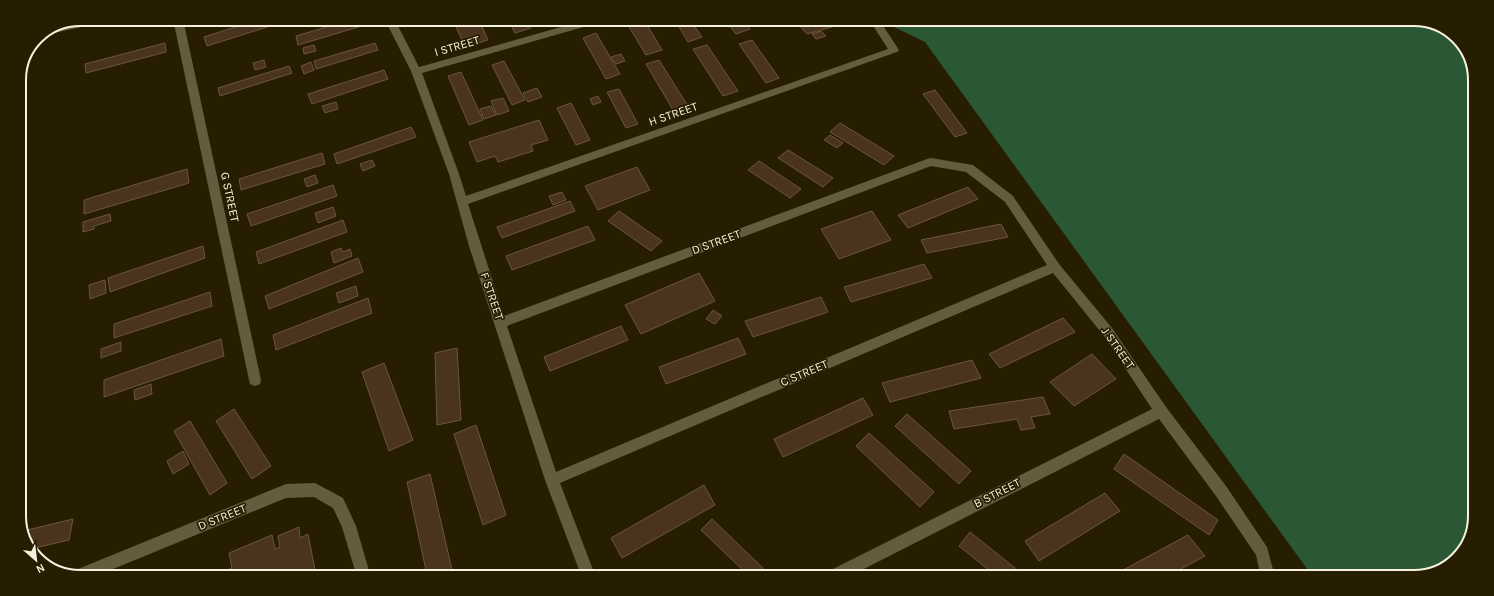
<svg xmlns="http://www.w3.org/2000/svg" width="1494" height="596" viewBox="0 0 1494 596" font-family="Karla,sans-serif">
  <rect width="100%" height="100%" fill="#271e02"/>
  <path fill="#2a5834" d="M 890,21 L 1434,22 L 1462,43 L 1475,76 L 1472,536 L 1451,564 L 1414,577 L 1313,577 L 925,42 L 894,27 Z"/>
  <g fill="#4a331f" stroke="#6d543f">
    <path d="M 260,19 L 282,19 L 283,22 L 207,46 L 204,37 Z"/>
    <path d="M 350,20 L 363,20 L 365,25 L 298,45 L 296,36 Z"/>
    <path d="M 453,20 L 479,20 L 488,40 L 465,47 Z"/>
    <path d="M 508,20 L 526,20 L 531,28 L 515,33 Z"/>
    <path d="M 644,20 L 662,50 L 646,55 L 628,25 Z"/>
    <path d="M 675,20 L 691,21 L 702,37 L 688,42 Z"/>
    <path d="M 726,21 L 743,21 L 750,29 L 736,34 Z"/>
    <path d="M 817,21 L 853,21 L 807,34 L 800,26 Z"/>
    <path d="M 821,31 L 826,36 L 816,39 L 812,34 Z"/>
    <path d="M 596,33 L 620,74 L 606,79 L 583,38 Z"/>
    <path d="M 752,40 L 779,78 L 766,83 L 739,44 Z"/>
    <path d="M 165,43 L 166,52 L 86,73 L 85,64 Z"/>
    <path d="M 375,43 L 378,50 L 316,69 L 314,61 Z"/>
    <path d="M 314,45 L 316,51 L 304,54 L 303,48 Z"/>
    <path d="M 707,45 L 738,91 L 723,96 L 693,49 Z"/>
    <path d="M 621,54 L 625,61 L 616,64 L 611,57 Z"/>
    <path d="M 264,60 L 266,67 L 255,70 L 253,63 Z"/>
    <path d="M 659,60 L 691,111 L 676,115 L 646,64 Z"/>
    <path d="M 504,61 L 525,100 L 512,105 L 492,65 Z"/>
    <path d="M 311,62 L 314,70 L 304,74 L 301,66 Z"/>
    <path d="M 289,66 L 292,73 L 220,96 L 218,88 Z"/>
    <path d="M 384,70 L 388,79 L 312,104 L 308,94 Z"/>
    <path d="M 461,72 L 483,120 L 469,125 L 448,76 Z"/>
    <path d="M 537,88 L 542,97 L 528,102 L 523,93 Z"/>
    <path d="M 619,89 L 638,124 L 626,128 L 607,92 Z"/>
    <path d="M 935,90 L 967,133 L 955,137 L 923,94 Z"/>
    <path d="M 598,96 L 601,102 L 593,105 L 590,99 Z"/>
    <path d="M 503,98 L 509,111 L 497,115 L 491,101 Z"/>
    <path d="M 336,102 L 338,109 L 325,113 L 322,106 Z"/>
    <path d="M 571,103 L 590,140 L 576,145 L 557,108 Z"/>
    <path d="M 491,106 L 496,115 L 484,119 L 480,109 Z"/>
    <path d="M 539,120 L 548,140 L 531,145 L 533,151 L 498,162 L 495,156 L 477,162 L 469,142 Z"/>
    <path d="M 840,123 L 894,156 L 884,165 L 830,132 Z"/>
    <path d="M 411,127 L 416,137 L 337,164 L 334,154 Z"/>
    <path d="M 830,135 L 843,143 L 837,148 L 824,140 Z"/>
    <path d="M 788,150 L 833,178 L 823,187 L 778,158 Z"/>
    <path d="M 322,153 L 325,164 L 241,190 L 239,179 Z"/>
    <path d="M 372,160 L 375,166 L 363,171 L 360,164 Z"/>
    <path d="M 759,161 L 801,189 L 790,198 L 748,170 Z"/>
    <path d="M 637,167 L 650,190 L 598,210 L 585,186 Z"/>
    <path d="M 187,169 L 189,183 L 84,214 L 84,200 Z"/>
    <path d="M 315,175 L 318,183 L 307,187 L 304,179 Z"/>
    <path d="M 333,185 L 337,196 L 251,226 L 247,214 Z"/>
    <path d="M 968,187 L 978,199 L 908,228 L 898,215 Z"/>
    <path d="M 562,192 L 566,200 L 553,205 L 549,196 Z"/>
    <path d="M 570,201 L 575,211 L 502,238 L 497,227 Z"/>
    <path d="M 333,207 L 336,216 L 318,223 L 315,213 Z"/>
    <path d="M 619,211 L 662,241 L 651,251 L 608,221 Z"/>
    <path d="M 872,211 L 891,240 L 839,259 L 821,229 Z"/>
    <path d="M 110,214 L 111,221 L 94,226 L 94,229 L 83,232 L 83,222 Z"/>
    <path d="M 343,220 L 347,232 L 259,264 L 256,252 Z"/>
    <path d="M 1001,224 L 1008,237 L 927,253 L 921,240 Z"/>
    <path d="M 588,226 L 595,240 L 512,270 L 506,256 Z"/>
    <path d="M 203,246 L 205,258 L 110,292 L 108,278 Z"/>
    <path d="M 341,248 L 343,252 L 350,249 L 352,256 L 334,263 L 331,252 Z"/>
    <path d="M 358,258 L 363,272 L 269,309 L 265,296 Z"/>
    <path d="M 924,264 L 932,278 L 851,302 L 844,287 Z"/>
    <path d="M 699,273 L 715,301 L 641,334 L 625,305 Z"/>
    <path d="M 105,280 L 106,293 L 90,299 L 89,285 Z"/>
    <path d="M 356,286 L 358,296 L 339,303 L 336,293 Z"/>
    <path d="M 210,292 L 212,306 L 114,338 L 114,324 Z"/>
    <path d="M 821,297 L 828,312 L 753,337 L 745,321 Z"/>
    <path d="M 368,298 L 372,313 L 276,350 L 273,335 Z"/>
    <path d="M 713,310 L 722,316 L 715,324 L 706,319 Z"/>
    <path d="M 1063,318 L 1075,332 L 1000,368 L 989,354 Z"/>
    <path d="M 621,326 L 628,340 L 550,371 L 544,357 Z"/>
    <path d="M 738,338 L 746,354 L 666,384 L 659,367 Z"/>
    <path d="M 221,339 L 224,356 L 104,397 L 104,380 Z"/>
    <path d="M 121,342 L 121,351 L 101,358 L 101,349 Z"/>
    <path d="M 457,348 L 461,420 L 437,425 L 435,353 Z"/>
    <path d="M 1092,354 L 1116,379 L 1074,406 L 1050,382 Z"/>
    <path d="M 972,360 L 981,378 L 890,402 L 882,383 Z"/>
    <path d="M 384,363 L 413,440 L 389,451 L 362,372 Z"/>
    <path d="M 151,384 L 152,394 L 135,400 L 134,390 Z"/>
    <path d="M 1043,397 L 1050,414 L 1031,417 L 1035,428 L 1021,430 L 1017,419 L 954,429 L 949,411 Z"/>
    <path d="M 863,398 L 873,415 L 783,457 L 774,439 Z"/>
    <path d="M 234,409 L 271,466 L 252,479 L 216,421 Z"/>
    <path d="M 907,414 L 971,471 L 959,484 L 895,426 Z"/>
    <path d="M 190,421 L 227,483 L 210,495 L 174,431 Z"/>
    <path d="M 476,425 L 506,515 L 483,525 L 454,434 Z"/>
    <path d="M 869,433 L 934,492 L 920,507 L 856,446 Z"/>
    <path d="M 183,451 L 189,464 L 173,474 L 167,461 Z"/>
    <path d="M 1124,454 L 1218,520 L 1209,535 L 1114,469 Z"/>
    <path d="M 430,474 L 452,570 L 441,575 L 427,575 L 407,482 Z"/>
    <path d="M 704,485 L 715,505 L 622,558 L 611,538 Z"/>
    <path d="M 1105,493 L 1120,511 L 1039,561 L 1025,541 Z"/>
    <path d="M 73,519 L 69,540 L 30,549 L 23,531 Z"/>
    <path d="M 712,519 L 766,571 L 762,575 L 748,575 L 701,530 Z"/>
    <path d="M 299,527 L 300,538 L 308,534 L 315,570 L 305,574 L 216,574 L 232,568 L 229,553 L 272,535 L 275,549 L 280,547 L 278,536 Z"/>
    <path d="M 970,532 L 1025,576 L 996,576 L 959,546 Z"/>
    <path d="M 1188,535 L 1205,556 L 1168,576 L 1112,576 Z"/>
  </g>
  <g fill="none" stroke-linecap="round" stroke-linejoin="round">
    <g fill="#655b3e" fill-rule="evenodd">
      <path d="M 90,19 L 109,19 L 104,22 L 54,33 L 50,31 L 70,23 Z"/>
      <path d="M 173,19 L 183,19 L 261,380 L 260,384 L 255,386 L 250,384 L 249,380 Z"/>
      <path d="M 385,20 L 395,20 L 419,67 L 586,20 L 603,20 L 601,22 L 422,73 L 459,174 L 466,196 L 888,49 L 870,21 L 880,21 L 899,50 L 897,52 L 468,204 L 504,316 L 927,159 L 931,158 L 973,165 L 1013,196 L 1059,264 L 1112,328 L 1166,407 L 1226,486 L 1267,547 L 1275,577 L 1261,577 L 1256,555 L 1216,496 L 1159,419 L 850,576 L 827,576 L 829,571 L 1152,409 L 1104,336 L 1053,273 L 560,483 L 595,575 L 581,575 L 545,480 L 469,246 L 449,174 L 411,71 ZM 931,166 L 966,172 L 1005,202 L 1047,265 L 556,472 L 507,326 Z"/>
      <path d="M 315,483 L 343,498 L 356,526 L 370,574 L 356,574 L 342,527 L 333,508 L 314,497 L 286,498 L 101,574 L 76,574 L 78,569 L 286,484 Z"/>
    </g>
  </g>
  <g text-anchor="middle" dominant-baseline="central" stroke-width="3.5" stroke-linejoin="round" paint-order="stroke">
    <g font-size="12" fill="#f7f1e0" stroke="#271e02">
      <text transform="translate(457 46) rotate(-16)">I STREET</text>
      <text transform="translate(673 114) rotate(-19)">H STREET</text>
      <text transform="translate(230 197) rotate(78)">G STREET</text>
      <text transform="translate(716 242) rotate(-20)">D STREET</text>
      <text transform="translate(492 296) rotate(71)">F STREET</text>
      <text transform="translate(1118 348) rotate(55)">J STREET</text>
      <text transform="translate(804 373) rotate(-23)">C STREET</text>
      <text transform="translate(997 493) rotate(-27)">B STREET</text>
      <text transform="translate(222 517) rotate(-22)">D STREET</text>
    </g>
  </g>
  <path d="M0 0H1494V596H0ZM80 26H1414A54 54 0 0 1 1468 80V516A54 54 0 0 1 1414 570H80A54 54 0 0 1 26 516V80A54 54 0 0 1 80 26Z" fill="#271e02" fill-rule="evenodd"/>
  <path fill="none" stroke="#f7f1e0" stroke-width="2" d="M80 26H1414A54 54 0 0 1 1468 80V516A54 54 0 0 1 1414 570H80A54 54 0 0 1 26 516V80A54 54 0 0 1 80 26Z"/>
  <g transform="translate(36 560) rotate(152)" stroke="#271e02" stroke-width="3" paint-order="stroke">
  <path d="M0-3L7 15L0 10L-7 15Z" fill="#f7f1e0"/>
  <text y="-6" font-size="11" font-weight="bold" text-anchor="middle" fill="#f7f1e0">N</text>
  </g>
</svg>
